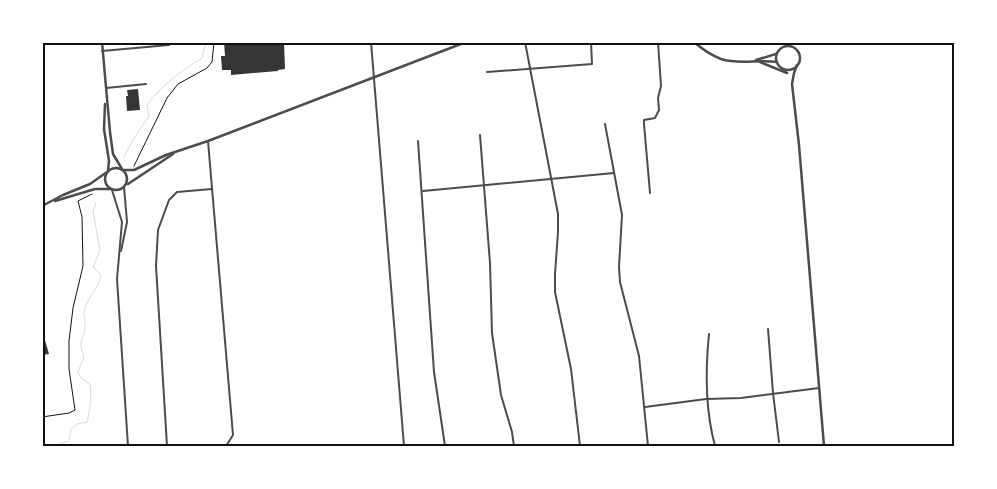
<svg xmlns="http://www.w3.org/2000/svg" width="997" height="489" viewBox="0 0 997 489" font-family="Raleway,sans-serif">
  <rect width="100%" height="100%" fill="#fff"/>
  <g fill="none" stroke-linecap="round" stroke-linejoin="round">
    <g stroke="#d9d9d9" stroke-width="1">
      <path d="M 124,157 C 131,142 139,130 149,116 L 147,105 C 162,85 181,71 202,58 L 205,45 L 204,42"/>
      <path d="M 58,446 C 68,436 68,450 71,429 L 77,424 L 87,422 C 90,410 92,397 90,384 L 80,377 L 78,372 L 84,357 C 77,337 84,342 85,327 C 86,321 83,316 84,311 C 87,298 99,288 101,275 L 93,267 L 100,251 L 93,211 L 96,203"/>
    </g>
  </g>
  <g fill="#353535">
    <path d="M 224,42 L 284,42 L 285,69 L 278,70 L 278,71 L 231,75 L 231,70 L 222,70 L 221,56 L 225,56 Z"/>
    <path d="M 138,89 L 140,110 L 127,111 L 126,96 L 128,96 L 127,90 Z"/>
    <path d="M 42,330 L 49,354 L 42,355 Z"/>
  </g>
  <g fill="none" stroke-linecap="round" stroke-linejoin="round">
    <g stroke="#111" stroke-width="1">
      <path d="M 134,166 L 167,98 L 178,84 L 207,68 L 212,62 L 214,42"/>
      <path d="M 42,417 L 69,413 L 75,410 L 69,369 L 69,341 L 73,308 L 83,266 L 82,217 L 78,201 L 92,194"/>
    </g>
    <g stroke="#4c4c4c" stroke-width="2">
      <path d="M 371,42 L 404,446"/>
      <path d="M 525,42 L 558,214 L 558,232 L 555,274 L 555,292 L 571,369 L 580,446"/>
      <path d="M 102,51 L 169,45"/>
      <path d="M 487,72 L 592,64 L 591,42"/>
      <path d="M 106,88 L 146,84"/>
      <path d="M 605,124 L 622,215 L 619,267 L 620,282 L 639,356 L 648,446"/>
      <path d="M 480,135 L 490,263 L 492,333 L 501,395 L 512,432 L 514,446"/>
      <path d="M 208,141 L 233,435 L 226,446"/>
      <path d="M 418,141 L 434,372 L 445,446"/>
      <path d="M 112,190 L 122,222 L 117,279 L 128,446"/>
      <path d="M 423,191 L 614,173"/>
      <path d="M 650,193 L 644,124 L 644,120 L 655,118 L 659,110 L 658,98 L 661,86 L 658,42"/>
      <path d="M 121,251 L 127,222 L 124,187"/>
      <path d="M 768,329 L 773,393 L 779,442"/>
      <path d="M 709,334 C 705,373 705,409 715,446"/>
      <path d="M 645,407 L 706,399 L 741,398 L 819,388"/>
      <path d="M 167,446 L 156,266 L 158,230 L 169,200 L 177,192 L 212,189"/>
    </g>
    <g stroke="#4c4c4c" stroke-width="2.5">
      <path d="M 102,42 L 110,132 L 113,154 L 122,169"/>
      <path d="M 694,42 C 702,49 711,55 721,59 C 739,65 759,59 777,62"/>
      <circle cx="788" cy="58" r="12"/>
      <path d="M 756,60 L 776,54"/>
      <path d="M 760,62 L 787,73"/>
      <path d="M 797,65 L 794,73 L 792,84 L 799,145 L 824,446"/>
      <path d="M 105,104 L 104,129 L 109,161 L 108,170"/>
      <circle cx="116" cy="179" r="11"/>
      <path d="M 124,170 L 134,170 L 166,155 L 208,141 L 466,42"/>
      <path d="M 128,184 L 173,154"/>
      <path d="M 55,201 L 95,189 L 110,189"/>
      <path d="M 42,206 L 63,195 L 90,184 L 107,172"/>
    </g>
  </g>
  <rect width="997" height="489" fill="none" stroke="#ffffff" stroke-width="88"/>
  <rect x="44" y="44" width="909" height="401" fill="none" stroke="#111" stroke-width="2"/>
</svg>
